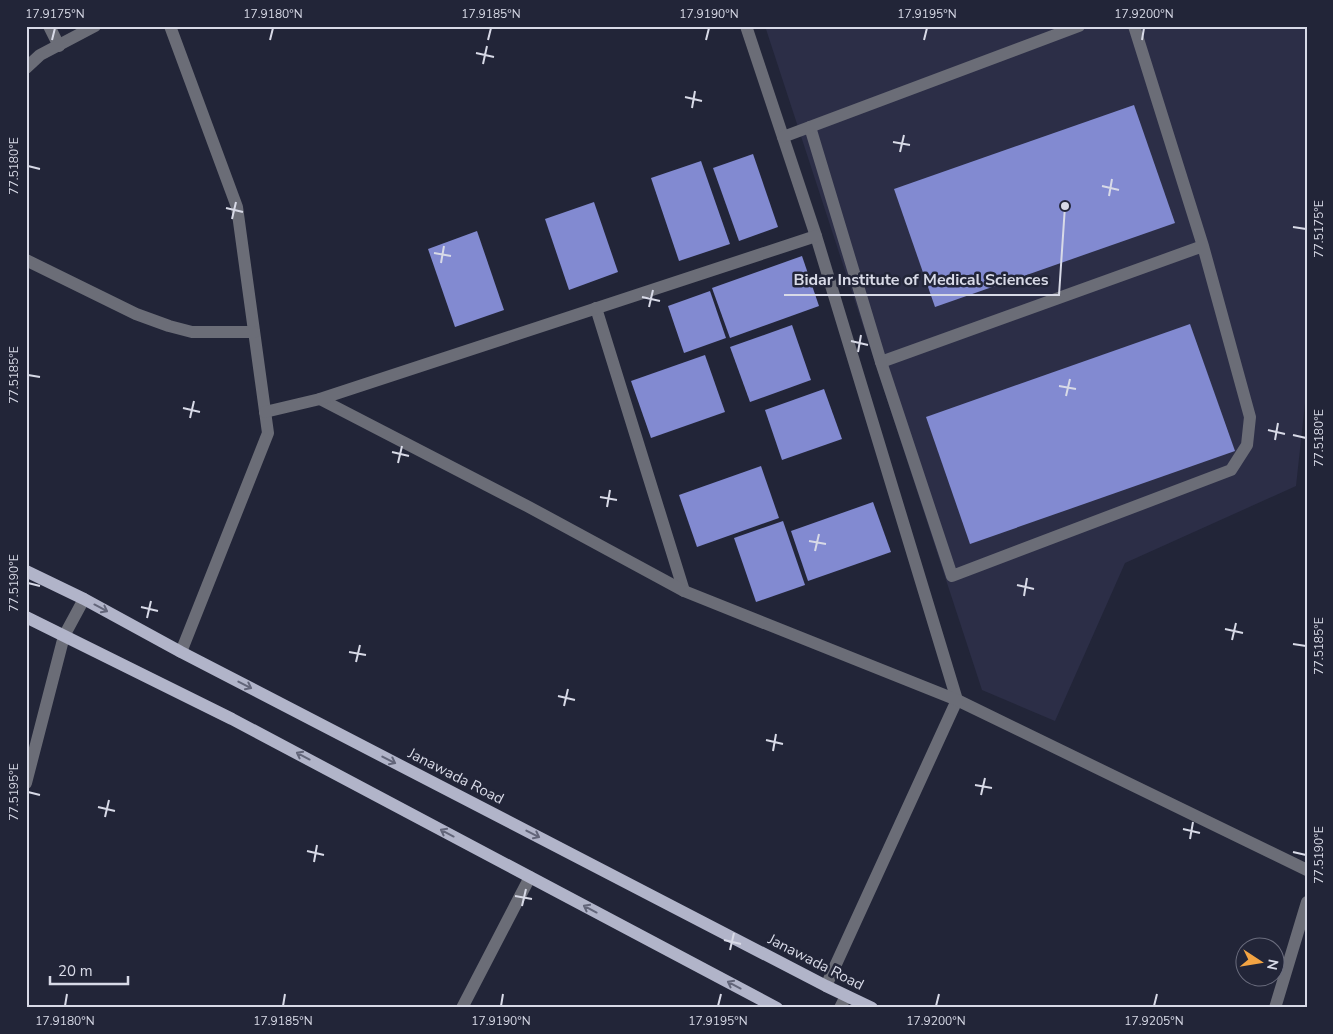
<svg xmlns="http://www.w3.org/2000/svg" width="1333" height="1034" viewBox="0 0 1333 1034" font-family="'Nunito Sans',sans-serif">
  <rect width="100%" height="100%" fill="#222538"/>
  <path fill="#2c2e47" d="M 765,26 L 1307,26 L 1307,385 L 1296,486 L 1125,563 L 1055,721 L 982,690 Z"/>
  <g fill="#828ad1">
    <path d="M 1134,105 L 1175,223 L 935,307 L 894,189 Z"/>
    <path d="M 753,154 L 778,227 L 739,241 L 713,168 Z"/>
    <path d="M 701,161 L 730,244 L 679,261 L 651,178 Z"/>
    <path d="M 594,202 L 618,272 L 569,290 L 545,219 Z"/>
    <path d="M 477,231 L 504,310 L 455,327 L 428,249 Z"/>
    <path d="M 802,256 L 819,306 L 730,338 L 712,288 Z"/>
    <path d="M 710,291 L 726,338 L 684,353 L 668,306 Z"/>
    <path d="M 1190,324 L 1235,451 L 970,544 L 926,417 Z"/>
    <path d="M 792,325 L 811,380 L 750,402 L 730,347 Z"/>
    <path d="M 705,355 L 725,412 L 651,438 L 631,381 Z"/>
    <path d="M 824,389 L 842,439 L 782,460 L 765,410 Z"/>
    <path d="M 761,466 L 779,518 L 697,547 L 679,495 Z"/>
    <path d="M 873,502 L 891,552 L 808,581 L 791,531 Z"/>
    <path d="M 783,521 L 805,585 L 756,602 L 734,538 Z"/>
  </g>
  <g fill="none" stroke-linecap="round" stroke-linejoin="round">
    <g stroke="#6b6d77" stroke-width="12">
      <path d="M 49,26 L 59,46"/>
      <path d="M 170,26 L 237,207 L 268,433 L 181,652"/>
      <path d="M 746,26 L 816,236 L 957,700 L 826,986"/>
      <path d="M 1134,26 L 1203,246 L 1250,417 L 1247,445 L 1231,470 L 952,576 L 881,362 L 1203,246"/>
      <path d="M 26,68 L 40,55 L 95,26"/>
      <path d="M 810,127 L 881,362"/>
      <path d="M 783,137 L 1079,26"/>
      <path d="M 26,260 L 136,314 L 169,326 L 192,332 L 254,332"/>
      <path d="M 596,308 L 684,591"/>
      <path d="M 320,399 L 527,506 L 684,591 L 957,700 L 1307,870"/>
      <path d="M 265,412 L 320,399 L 816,236"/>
      <path d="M 26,783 L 64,636 L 84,599"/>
      <path d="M 462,1008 L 530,877"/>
      <path d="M 840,1008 L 846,996"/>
      <path d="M 1275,1008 L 1307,902"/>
    </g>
    <g stroke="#b1b4c9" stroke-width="12">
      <path d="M 26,571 L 84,599 L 181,652 L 826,986 L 872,1008"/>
      <path d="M 26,617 L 232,719 L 777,1008"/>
    </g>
  </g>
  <defs><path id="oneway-shaft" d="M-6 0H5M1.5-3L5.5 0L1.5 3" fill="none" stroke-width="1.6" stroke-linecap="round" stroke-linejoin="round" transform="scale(1.25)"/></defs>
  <g stroke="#626579">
    <use href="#oneway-shaft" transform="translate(101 608) rotate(28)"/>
    <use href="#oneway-shaft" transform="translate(245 685) rotate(27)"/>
    <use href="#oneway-shaft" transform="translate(303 756) rotate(-152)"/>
    <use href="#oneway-shaft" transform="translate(389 760) rotate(27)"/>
    <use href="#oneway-shaft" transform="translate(447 833) rotate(-152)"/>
    <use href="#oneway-shaft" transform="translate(533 834) rotate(27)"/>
    <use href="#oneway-shaft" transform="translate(590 909) rotate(-152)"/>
    <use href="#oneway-shaft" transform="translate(734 985) rotate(-152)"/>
  </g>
  <path fill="none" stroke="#d8dae7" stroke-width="2" d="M 52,40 L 55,28M 270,40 L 273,28M 488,40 L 491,28M 706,40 L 709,28M 924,40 L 927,28M 1142,40 L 1144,28M 476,53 L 494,57M 483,64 L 487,46M 685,97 L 702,101M 692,108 L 695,91M 893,142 L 910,145M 900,152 L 904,135M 28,166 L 40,169M 1102,186 L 1119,190M 1109,196 L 1112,179M 226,208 L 243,212M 232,219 L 236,202M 1293,227 L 1306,229M 434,253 L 451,256M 441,263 L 444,246M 642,297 L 660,301M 649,307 L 653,290M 851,341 L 868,345M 858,352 L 861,335M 28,375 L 40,377M 1059,386 L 1076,389M 1066,396 L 1070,379M 183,408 L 200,412M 190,418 L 194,401M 1268,430 L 1285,434M 1293,435 L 1306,438M 1275,440 L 1278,423M 392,452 L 409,456M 398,463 L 402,446M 600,497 L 617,500M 607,507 L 610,490M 809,541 L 826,544M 815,551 L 819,534M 28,583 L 40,586M 1017,585 L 1034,589M 1024,596 L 1027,578M 141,607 L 158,611M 147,618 L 151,601M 1225,629 L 1243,633M 1232,640 L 1236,623M 1293,644 L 1306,646M 349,652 L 366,655M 356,662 L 360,645M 558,696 L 575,700M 564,706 L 568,689M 766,740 L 783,744M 773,751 L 776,734M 975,785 L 992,788M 28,792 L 40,795M 981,795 L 985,778M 98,807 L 115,811M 105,817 L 109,800M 1183,829 L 1200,833M 1190,839 L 1193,822M 307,851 L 324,855M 1293,852 L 1306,855M 314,862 L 317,845M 515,896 L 532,899M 522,906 L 526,889M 724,940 L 741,944M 730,950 L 734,933M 65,1006 L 67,994M 283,1006 L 285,994M 501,1006 L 503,994M 718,1006 L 721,994M 936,1006 L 939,994M 1154,1006 L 1157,994"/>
  <g text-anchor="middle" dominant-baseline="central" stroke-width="5" stroke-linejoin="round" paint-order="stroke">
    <g font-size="15" fill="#d8dae7" stroke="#222538">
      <text transform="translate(456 776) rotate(27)">Janawada Road</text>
      <text transform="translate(816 962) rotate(27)">Janawada Road</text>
    </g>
  </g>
  <path fill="none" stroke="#d8dae7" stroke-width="2" d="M1065 206L1059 295H784"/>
  <circle fill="#d8dae7" stroke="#222538" stroke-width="2" cx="1065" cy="206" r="5"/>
  <g font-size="16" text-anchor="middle" font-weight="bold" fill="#d8dae7" stroke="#222538" stroke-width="5" stroke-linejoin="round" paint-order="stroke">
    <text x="921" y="285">Bidar Institute of Medical Sciences</text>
  </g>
  <rect width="1333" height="1034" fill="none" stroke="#222538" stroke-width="55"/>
  <g transform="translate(1260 962) rotate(102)"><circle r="24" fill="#222538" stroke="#6b6d7e"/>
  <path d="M0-4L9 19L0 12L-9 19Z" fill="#f3a443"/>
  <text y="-8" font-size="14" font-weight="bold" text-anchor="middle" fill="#d8dae7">N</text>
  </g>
  <path d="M50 976v8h78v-8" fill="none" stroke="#d8dae7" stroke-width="2.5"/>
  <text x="58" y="976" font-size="15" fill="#d8dae7" stroke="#222538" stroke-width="4" paint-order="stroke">20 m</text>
  <rect x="28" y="28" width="1278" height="978" fill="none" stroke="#d8dae7" stroke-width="2"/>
  <g font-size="12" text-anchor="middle" fill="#d8dae7">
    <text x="55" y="18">17.9175°N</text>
    <text x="273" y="18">17.9180°N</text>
    <text x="491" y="18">17.9185°N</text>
    <text x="709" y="18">17.9190°N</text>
    <text x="927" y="18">17.9195°N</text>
    <text x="1144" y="18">17.9200°N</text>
    <text transform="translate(14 166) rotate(-90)" y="4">77.5180°E</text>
    <text transform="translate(1319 229) rotate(-90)" y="4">77.5175°E</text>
    <text transform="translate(14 375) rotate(-90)" y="4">77.5185°E</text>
    <text transform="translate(1319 438) rotate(-90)" y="4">77.5180°E</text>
    <text transform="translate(14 583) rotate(-90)" y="4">77.5190°E</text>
    <text transform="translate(1319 646) rotate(-90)" y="4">77.5185°E</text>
    <text transform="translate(14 792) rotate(-90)" y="4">77.5195°E</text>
    <text transform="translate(1319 855) rotate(-90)" y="4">77.5190°E</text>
    <text x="65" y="1025">17.9180°N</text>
    <text x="283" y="1025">17.9185°N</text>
    <text x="501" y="1025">17.9190°N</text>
    <text x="718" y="1025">17.9195°N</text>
    <text x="936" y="1025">17.9200°N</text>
    <text x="1154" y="1025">17.9205°N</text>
  </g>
</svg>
